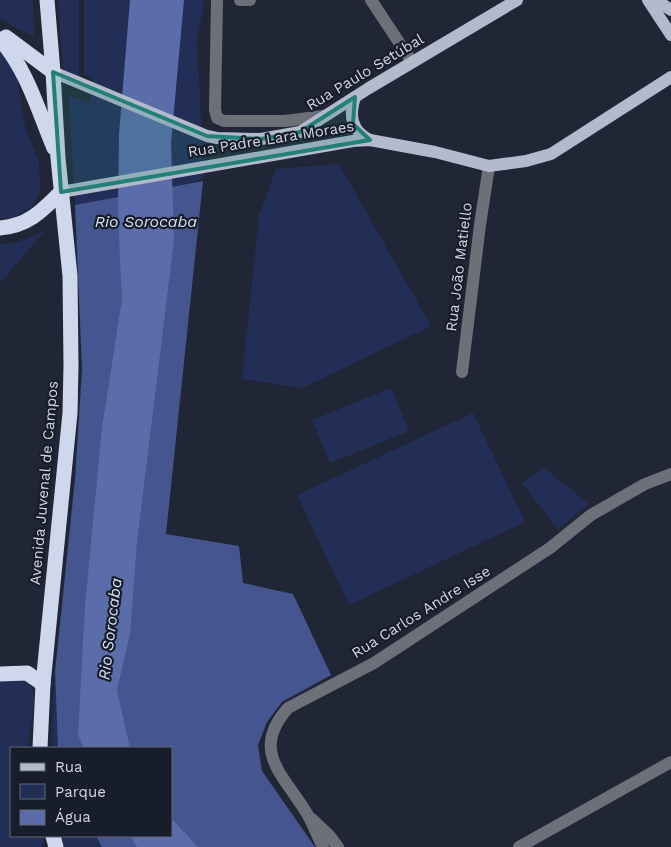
<svg xmlns="http://www.w3.org/2000/svg" width="671" height="847" viewBox="0 0 671 847" font-family="'Work Sans',sans-serif">
  <rect width="100%" height="100%" fill="#212636"/>
  <g fill="#232e57">
    <path d="M 0,0 L 33,0 L 34,37 L 0,19 Z"/>
    <path d="M 58,0 L 79,0 L 79,76 L 65,70 L 63,67 Z"/>
    <path d="M 84,0 L 204,0 L 197,41 L 204,176 L 195,182 L 75,205 L 69,96 L 90,103 L 93,78 L 84,75 Z"/>
    <path d="M 0,49 L 16,71 L 25,127 L 39,162 L 40,192 L 31,207 L 14,218 L 0,218 Z"/>
    <path d="M 339,164 L 431,326 L 302,388 L 242,379 L 259,216 L 276,169 Z"/>
    <path d="M 45,230 L 0,283 L 0,244 C 16,245 31,237 45,230 Z"/>
    <path d="M 391,388 L 409,431 L 330,463 L 312,420 Z"/>
    <path d="M 473,413 L 525,522 L 349,605 L 297,495 Z"/>
    <path d="M 544,468 L 589,504 L 558,529 L 522,483 Z"/>
    <path d="M 55,672 L 58,748 L 51,748 Z"/>
    <path d="M 15,679 C 18,680 24,680 27,682 C 42,694 27,732 29,748 L 11,748 L 11,836 L 44,836 L 42,847 L 0,847 L 0,680 Z"/>
    <path d="M 61,836 L 96,836 L 102,847 L 64,847 Z"/>
  </g>
  <path fill="#445590" d="M 203,181 L 166,534 L 239,546 L 243,583 L 293,594 L 331,675 L 282,702 L 267,722 L 258,745 L 262,771 L 315,847 L 102,847 L 96,836 L 171,836 L 171,748 L 58,748 L 55,672 L 75,479 L 82,369 L 75,205 Z"/>
  <g fill="#5a6daa">
    <path d="M 130,0 L 184,0 L 171,143 L 174,240 L 137,542 L 130,634 L 117,690 L 130,748 L 84,748 L 78,735 L 85,605 L 102,428 L 122,299 L 118,215 L 119,134 Z"/>
    <path d="M 171,818 L 198,847 L 137,847 L 130,836 L 171,836 Z"/>
  </g>
  <g fill="none" stroke-linecap="round" stroke-linejoin="round">
    <g stroke="#6d7079" stroke-width="12">
      <path d="M 217,0 L 215,110 L 217,118 L 224,121 L 285,121 L 324,116"/>
      <path d="M 240,0 L 250,0"/>
      <path d="M 371,0 L 412,62"/>
      <path d="M 462,372 L 480,225 L 489,166"/>
      <path d="M 312,819 L 329,835 L 338,847"/>
      <path d="M 323,847 C 317,836 313,823 306,812 C 283,774 250,751 288,708 L 374,663 L 550,548 L 591,515 L 645,484 L 671,474"/>
      <path d="M 519,847 L 671,762"/>
    </g>
    <g stroke="#b3bacb" stroke-width="12">
      <path d="M 648,0 L 671,35"/>
      <path d="M 656,0 L 671,10"/>
      <path d="M 53,72 L 207,136 L 217,138 L 261,139 L 300,132 L 369,88 L 517,0"/>
      <path d="M 355,97 C 349,115 351,131 370,140"/>
      <path d="M 61,192 L 353,141 L 370,140 L 435,152 L 489,166 L 526,161 L 551,154 L 671,77"/>
    </g>
    <g stroke="#cfd7ec" stroke-width="15">
      <path d="M 6,37 L 53,72"/>
      <path d="M 0,39 C 27,70 38,110 54,148"/>
      <path d="M 0,228 C 28,226 42,211 61,192"/>
      <path d="M 0,674 L 27,673 L 43,684"/>
      <path d="M 40,748 L 43,684 L 70,413 L 71,365 L 70,276 L 58,158 L 53,72 L 47,0"/>
      <path d="M 53,836 L 56,847"/>
    </g>
  </g>
  <path fill="#228079" fill-opacity="0.2" stroke="#228079" stroke-width="4" stroke-linejoin="round" d="M 53,72 L 207,136 L 261,139 L 300,132 L 355,97 L 353,124 L 370,140 L 61,192 Z"/>
  <g text-anchor="middle" dominant-baseline="central" stroke-width="4.5" stroke-linejoin="round" paint-order="stroke">
    <g font-size="15" fill="#d2d6e0" stroke="#181d2c">
      <text transform="translate(365 72) rotate(-31)">Rua Paulo Setúbal</text>
      <text transform="translate(271 139) rotate(-9)">Rua Padre Lara Moraes</text>
      <text transform="translate(459 267) rotate(-83)">Rua João Matiello</text>
      <text transform="translate(44 483) rotate(-85)">Avenida Juvenal de Campos</text>
      <text transform="translate(421 612) rotate(-32)">Rua Carlos Andre Isse</text>
    </g>
    <g font-size="16" font-style="italic" fill="#dae1f3" stroke="#181d2c">
      <text x="146" y="221">Rio Sorocaba</text>
      <text transform="translate(110 629) rotate(-83)">Rio Sorocaba</text>
    </g>
  </g>
  <rect x="10" y="747" width="162" height="90" fill="#181d2c" stroke="#626774"/>
  <rect x="20" y="763" width="25" height="8" fill="#b3bacb" stroke="#626774"/>
  <text x="55" y="772" font-size="15" fill="#d2d6e0">Rua</text>
  <rect x="20" y="784" width="25" height="15" fill="#232e57" stroke="#626774"/>
  <text x="55" y="797" font-size="15" fill="#d2d6e0">Parque</text>
  <rect x="20" y="810" width="25" height="15" fill="#5a6daa" stroke="#626774"/>
  <text x="55" y="822" font-size="15" fill="#d2d6e0">Água</text>
</svg>
